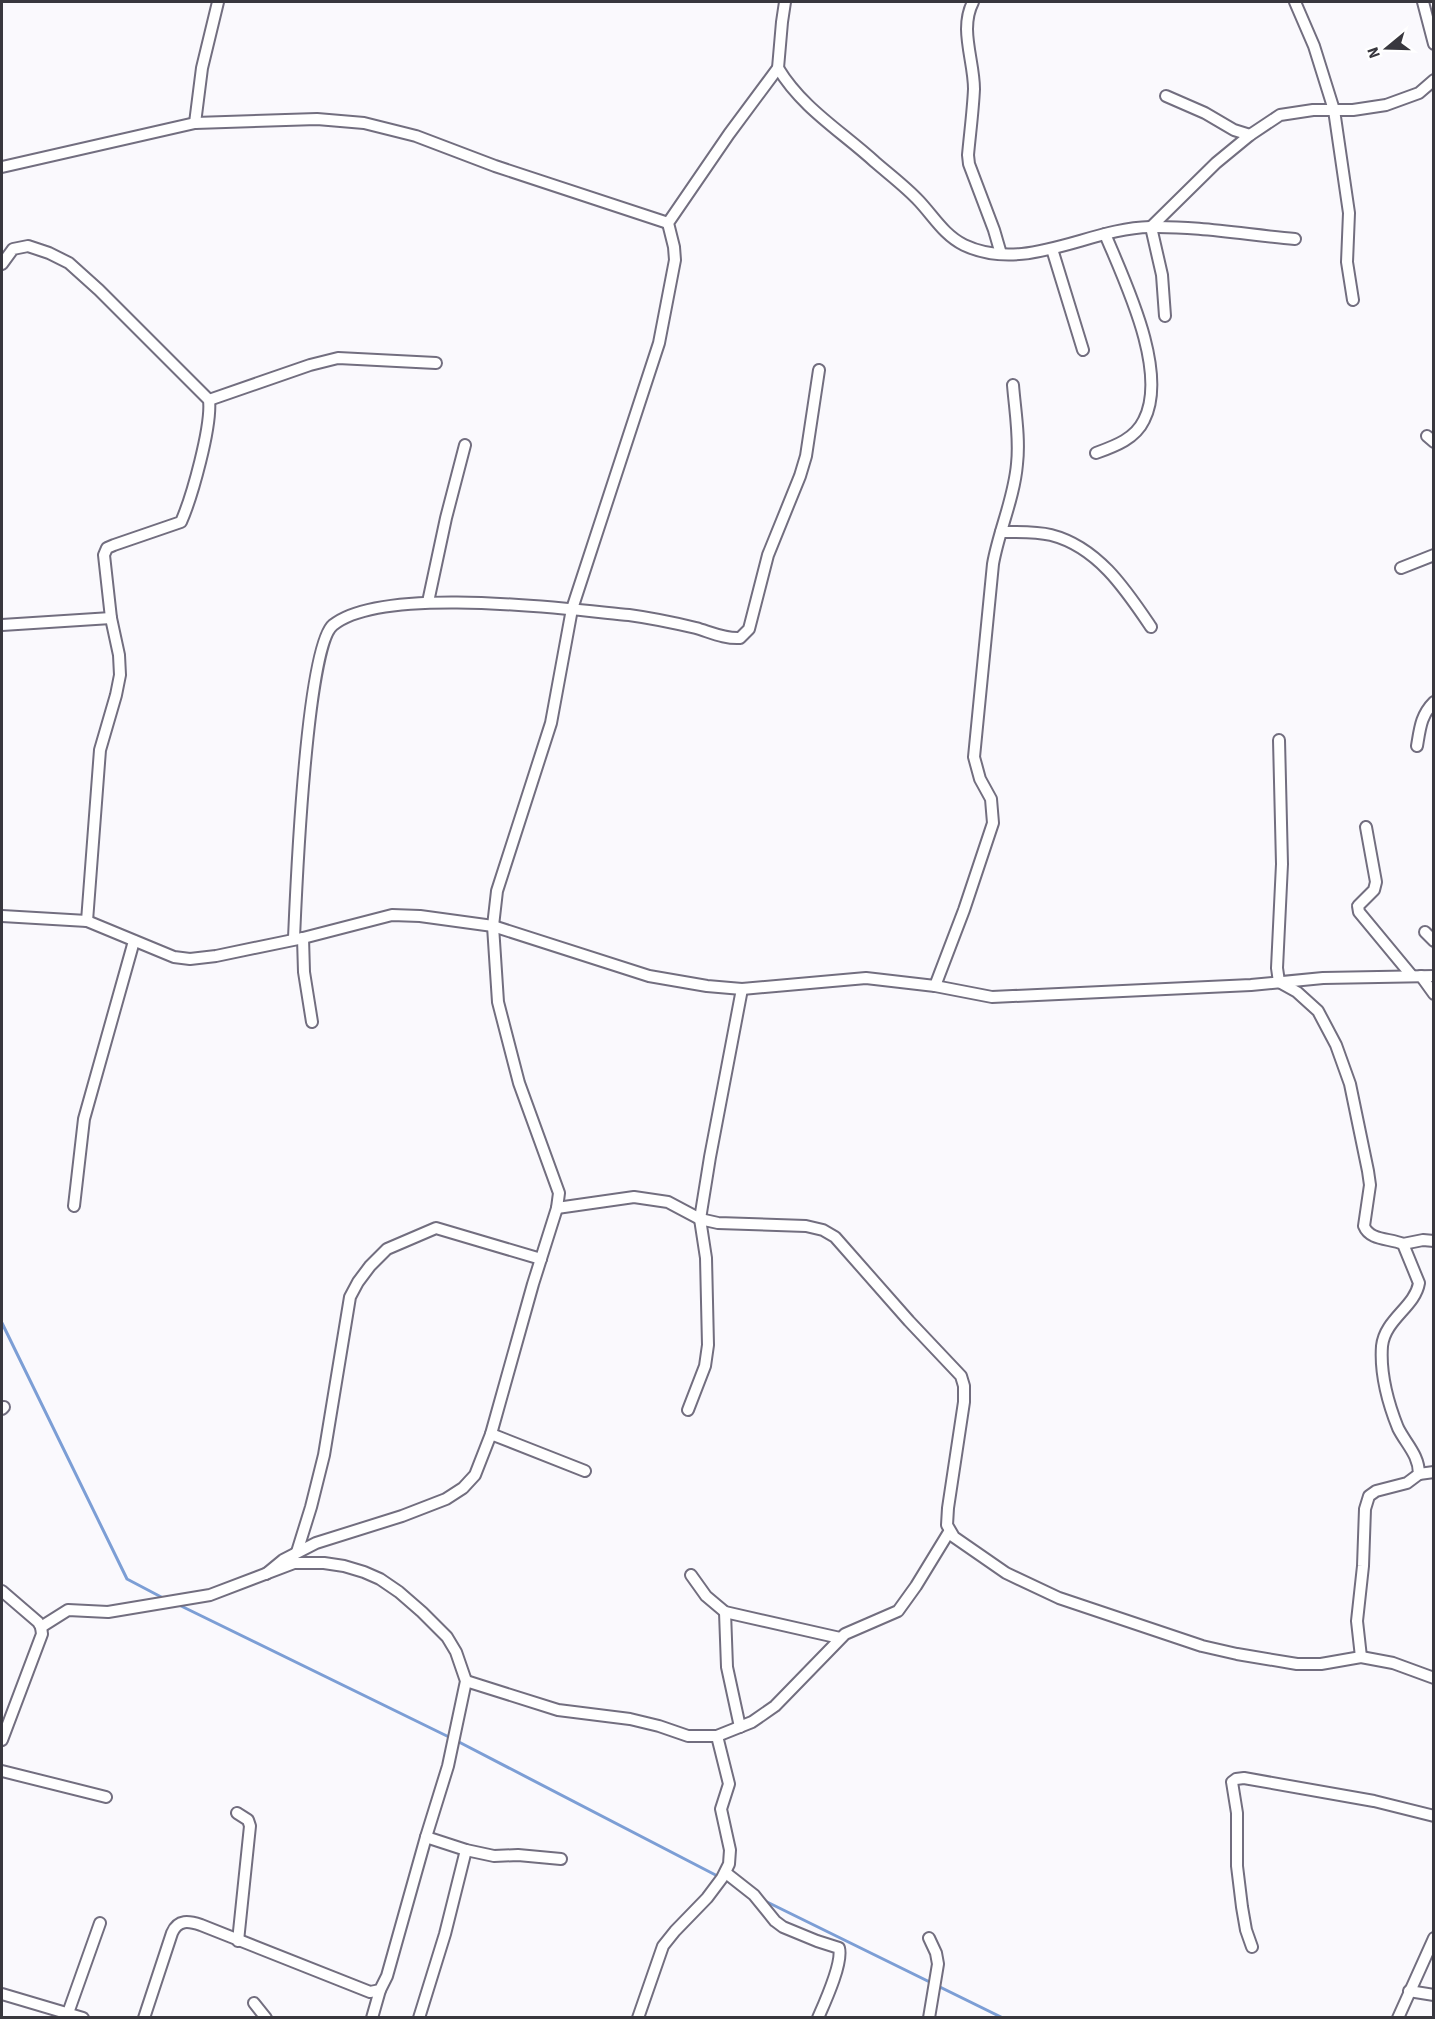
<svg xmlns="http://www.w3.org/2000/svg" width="1435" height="2019" viewBox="0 0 1435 2019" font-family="'Source Sans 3',sans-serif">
  <rect width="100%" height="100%" fill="#faf9fd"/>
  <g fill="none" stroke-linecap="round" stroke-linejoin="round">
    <g stroke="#7c9ed5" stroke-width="3">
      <path d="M 2,1323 L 127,1579 L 165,1599"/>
      <path d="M 177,1604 L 451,1738"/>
      <path d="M 457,1741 L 731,1883"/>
      <path d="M 763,1900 L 1003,2018"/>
    </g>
    <g stroke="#726e7f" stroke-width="14">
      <g id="minor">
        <path d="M 973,2 C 959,29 974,60 974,89 C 973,111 970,133 968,155 L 969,164 L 994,230 L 1001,254"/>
        <path d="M 1295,2 L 1314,46 L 1334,110 L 1349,213 L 1347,262 L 1353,300"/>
        <path d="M 1423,2 L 1434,44"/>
        <path d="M 778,68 C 802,108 841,131 875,162 C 890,175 906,187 919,201 C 934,217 944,235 964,245 C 1025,274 1089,228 1150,227 C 1197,226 1248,235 1295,239"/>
        <path d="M 1166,96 L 1205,113 L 1234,130 L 1250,135"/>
        <path d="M 195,123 L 202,68 L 218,2"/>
        <path d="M 2,167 L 195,123 L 317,119 L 364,123 L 416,136 L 495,166 L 668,223"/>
        <path d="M 1052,249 L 1083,350"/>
        <path d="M 2,264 L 13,249 L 28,246 L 49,253 L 69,263 L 99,290 L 209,400 C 212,426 192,497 181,522 L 114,545 L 107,548 L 104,555 L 111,618 L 119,655 L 120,675 L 116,695 L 100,750 L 87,921"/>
        <path d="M 1165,316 L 1162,275 L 1151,227 L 1216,163 L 1250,135 L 1280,115 L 1313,110 L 1353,110 L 1386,105 L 1419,93 L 1434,80"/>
        <path d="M 209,400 L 310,365 L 338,358 L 436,363"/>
        <path d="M 1427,436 L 1434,442"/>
        <path d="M 1096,453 C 1115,446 1135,439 1144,420 C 1169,371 1124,280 1105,234"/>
        <path d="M 1001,532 C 1017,532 1035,531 1051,535 C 1098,547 1126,590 1151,627"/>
        <path d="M 1401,568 L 1434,555"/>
        <path d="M 428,602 L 446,518 L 465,445"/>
        <path d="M 2,625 L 111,618"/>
        <path d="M 1279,740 L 1282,864 L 1277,968 L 1279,982 L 1297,992 L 1318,1011 L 1336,1045 L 1350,1084 L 1368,1171 L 1370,1185 L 1364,1226 C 1370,1241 1390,1238 1403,1244 L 1419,1283 C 1415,1307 1385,1319 1382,1346 C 1380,1373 1388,1403 1398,1428 C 1406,1444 1419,1455 1419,1474 L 1407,1483 L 1376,1491 L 1369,1496 L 1365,1509 L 1363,1566 L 1357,1621 L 1361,1657"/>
        <path d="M 1417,746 C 1420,728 1421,715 1434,702"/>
        <path d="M 1366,827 L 1376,882 L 1374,890 L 1358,906 L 1359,912 L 1412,976"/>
        <path d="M 2,916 L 87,921 L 174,957 L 190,959 L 216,956 L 303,938 L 392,915 L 420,916 L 493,926 L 649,976 L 707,986 L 742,989 L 866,978 L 935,986 L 992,997 L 1251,985 L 1323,978 L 1434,976"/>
        <path d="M 1425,932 L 1434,941"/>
        <path d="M 294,938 C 296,892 306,647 333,625 C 382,585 565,609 629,615 C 651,618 675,623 696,628 C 710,632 725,639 740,638 L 749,629 L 768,555 L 800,476 L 806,456 L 819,370"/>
        <path d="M 303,938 L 304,972 L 312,1022"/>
        <path d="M 1421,976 L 1434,994"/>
        <path d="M 935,986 L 964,910 L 993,823 L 991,799 L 980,779 L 974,757 L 993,564 C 999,530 1014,499 1017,464 C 1020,438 1015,410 1013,385"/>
        <path d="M 74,1206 L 84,1119 L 134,941"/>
        <path d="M 557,1208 L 634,1197 L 668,1202 L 700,1219 L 718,1223 L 806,1226 L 823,1230 L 835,1237 L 909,1321 L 961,1376 L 964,1386 L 964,1402 L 948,1508 L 947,1525 L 954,1537 L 1006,1573 L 1059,1598 L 1202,1646 L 1237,1654 L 1297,1664 L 1321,1664 L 1361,1657 L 1393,1663 L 1434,1678"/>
        <path d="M 1403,1244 L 1423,1240 L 1434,1241"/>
        <path d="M 2,1409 L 4,1407"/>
        <path d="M 688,1410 L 705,1366 L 708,1345 L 706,1258 L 700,1219 L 710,1157 L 742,989"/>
        <path d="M 491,1434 L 585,1471"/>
        <path d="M 1419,1474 L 1434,1472"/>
        <path d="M 297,1552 L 311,1507 L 324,1455 L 350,1297 L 358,1282 L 370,1266 L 387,1249 L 436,1228 L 541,1259"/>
        <path d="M 266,1574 L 283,1560 L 316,1543 L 402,1516 L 446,1499 L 463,1488 L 475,1475 L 491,1434 L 533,1284 L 557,1208 L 559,1193 L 519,1083 L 498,1002 L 493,926 L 497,891 L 551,723 L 572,609 L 659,343 L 675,260 L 674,247 L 668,223 L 729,134 L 778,68 L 782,22 L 785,2"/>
        <path d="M 691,1575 L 706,1596 L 725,1612 L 840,1638"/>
        <path d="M 2,1591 L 38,1622 L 41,1627 L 42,1634 L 2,1740"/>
        <path d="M 725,1612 L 727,1667 L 740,1727"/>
        <path d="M 41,1627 L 68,1610 L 108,1612 L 210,1595 L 294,1563 L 324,1563 L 344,1566 L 364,1572 L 380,1579 L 399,1592 L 422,1612 L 447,1637 L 456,1652 L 466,1681 L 448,1766 L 426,1837 L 387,1976 L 380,1990 L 370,1992 L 201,1925 C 189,1921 178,1919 172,1933 L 144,2018"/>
        <path d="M 466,1681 L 558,1710 L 630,1719 L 659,1726 L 688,1736 L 717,1736 L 752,1722 L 775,1706 L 845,1634 L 898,1611 L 916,1586 L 949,1532"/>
        <path d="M 2,1771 L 106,1797"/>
        <path d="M 237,1813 L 248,1820 L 250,1826 L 238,1941"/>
        <path d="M 426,1837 L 466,1850 L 494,1856 L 518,1855 L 561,1859"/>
        <path d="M 726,1873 L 754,1895 L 775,1921 L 783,1927 L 817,1941 L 839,1948 C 843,1963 825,2002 818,2018"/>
        <path d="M 929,1938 L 936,1953 L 938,1964 L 929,2018"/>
        <path d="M 1252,1947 L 1246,1930 L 1242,1907 L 1237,1866 L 1237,1813 L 1232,1782 L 1236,1779 L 1244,1778 L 1374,1801 L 1434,1816"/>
        <path d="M 1409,1991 L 1434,1995"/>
        <path d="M 2,1994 L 83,2018"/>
        <path d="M 254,2003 L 266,2018"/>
        <path d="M 68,2013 L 100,1923"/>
        <path d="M 372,2018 L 380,1990"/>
        <path d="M 419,2018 L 445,1934 L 466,1850"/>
        <path d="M 638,2018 L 663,1946 L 675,1931 L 707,1898 L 722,1878 L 729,1864 L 730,1850 L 721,1809 L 729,1784 L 717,1736"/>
        <path d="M 1398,2018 L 1434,1938"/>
      </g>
    </g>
    <use href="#minor" stroke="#fff" stroke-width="10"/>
  </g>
  <rect width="1435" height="2019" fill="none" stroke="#38373e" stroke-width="6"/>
  <g transform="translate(1387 48) rotate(251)" stroke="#ffffff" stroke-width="4.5" paint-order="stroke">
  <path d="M0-4.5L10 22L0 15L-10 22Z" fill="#38373e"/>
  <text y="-9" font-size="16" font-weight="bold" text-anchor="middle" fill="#38373e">N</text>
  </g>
</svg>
